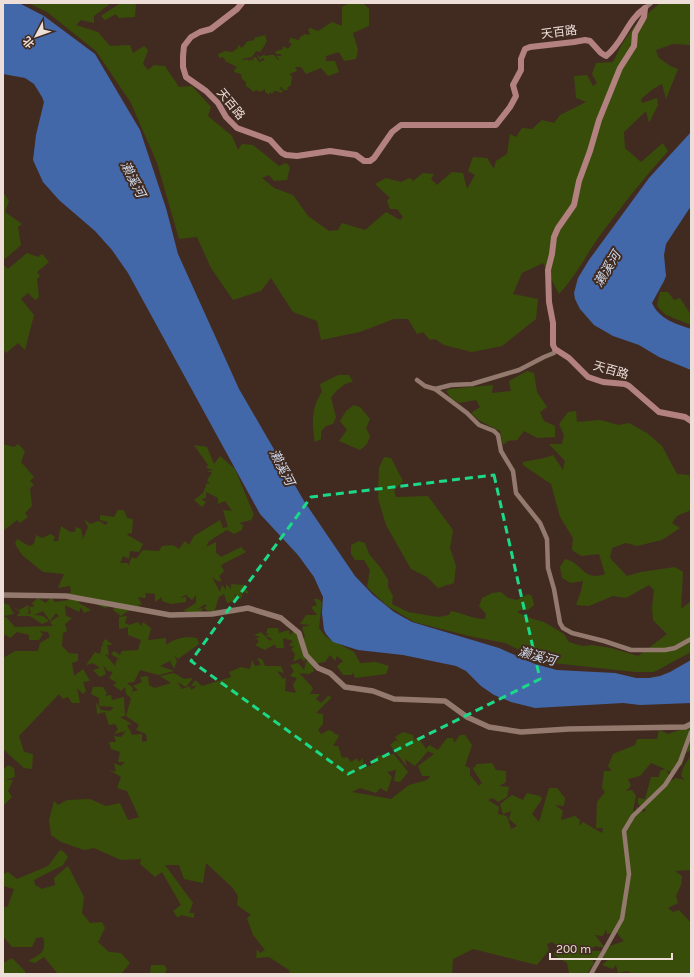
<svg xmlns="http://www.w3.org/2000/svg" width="694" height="977" viewBox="0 0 694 977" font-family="Karla,'Noto Sans SC',sans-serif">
  <rect width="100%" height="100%" fill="#412b21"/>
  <g fill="#394d0b" fill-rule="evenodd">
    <path d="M 28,3 L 111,3 L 94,16 L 94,23 L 81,20 L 76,25 L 98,32 L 110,46 L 130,45 L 133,53 L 144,46 L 148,50 L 143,64 L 148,70 L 154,65 L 165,66 L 179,87 L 192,86 L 211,107 L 208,116 L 232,136 L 238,150 L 242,144 L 253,145 L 279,166 L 286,163 L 290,167 L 287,180 L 274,181 L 269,175 L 262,178 L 274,188 L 293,195 L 308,216 L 329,231 L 338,230 L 342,223 L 365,230 L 386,212 L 400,220 L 403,217 L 397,209 L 390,209 L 387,201 L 390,198 L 375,184 L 386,178 L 401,182 L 410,178 L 413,181 L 423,173 L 434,174 L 431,179 L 437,185 L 452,172 L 463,173 L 467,189 L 475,175 L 468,171 L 473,157 L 487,158 L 494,169 L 496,161 L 507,154 L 510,134 L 516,137 L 522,128 L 532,129 L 542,120 L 554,123 L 560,115 L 586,102 L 576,98 L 574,76 L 587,75 L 593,86 L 597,83 L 592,74 L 596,63 L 613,62 L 622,44 L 635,25 L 660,3 L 691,3 L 691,45 L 673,44 L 656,50 L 658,57 L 670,66 L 678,69 L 666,99 L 662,84 L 653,89 L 641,99 L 642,103 L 657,98 L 658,105 L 649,123 L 646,111 L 624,132 L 625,148 L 641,162 L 663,143 L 668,151 C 643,179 620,208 598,238 C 585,257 575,277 559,294 L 543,263 L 522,273 L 513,294 L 538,299 L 536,319 L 502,346 L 472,352 L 444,345 L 435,339 L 430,340 L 423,332 L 417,334 L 408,319 L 394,319 L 360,332 L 321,340 L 317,321 L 293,312 L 271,278 L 261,291 L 233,300 L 211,268 L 197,237 L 179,239 L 157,163 L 131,103 L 96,51 L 47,12 Z"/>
    <path d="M 120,3 L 136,3 L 135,17 L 119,18 L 116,14 L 105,20 L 101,16 Z"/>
    <path d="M 349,3 L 363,3 L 369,9 L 369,26 L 353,33 L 358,50 L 356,59 L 344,61 L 339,52 L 326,56 L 326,61 L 335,61 L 339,72 L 328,76 L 321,68 L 306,74 L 301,67 L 295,67 L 297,71 L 289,74 L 292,76 L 291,85 L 287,88 L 288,90 L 284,90 L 281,87 L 279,88 L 283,91 L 282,93 L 276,91 L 274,91 L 272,94 L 270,92 L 269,95 L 265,92 L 265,89 L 260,92 L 256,90 L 254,92 L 248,87 L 246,87 L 246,82 L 242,79 L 241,74 L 234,72 L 235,68 L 236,69 L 237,67 L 225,61 L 225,59 L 222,57 L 219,58 L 218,54 L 225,51 L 232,52 L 238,48 L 238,45 L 242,48 L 245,44 L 246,45 L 246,42 L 254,40 L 255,42 L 254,38 L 265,35 L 267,42 L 265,43 L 265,45 L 260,52 L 256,51 L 252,57 L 241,59 L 246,60 L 248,59 L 249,61 L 251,59 L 253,61 L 253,58 L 256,57 L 259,62 L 265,60 L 263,58 L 260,60 L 257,55 L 260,57 L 263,55 L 267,56 L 269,55 L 274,55 L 278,60 L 279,59 L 276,56 L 282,56 L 280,54 L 276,54 L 275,52 L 279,50 L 282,50 L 283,46 L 288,49 L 292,44 L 289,42 L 290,38 L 299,40 L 300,37 L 305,34 L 308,35 L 310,34 L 308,29 L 311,28 L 318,31 L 332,22 L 342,26 L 342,7 Z"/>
    <path d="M 3,192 L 9,201 L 5,212 L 22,224 L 18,227 L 21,245 L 5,259 L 3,258 Z"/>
    <path d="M 27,253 L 38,257 L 42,254 L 49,262 L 37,272 L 40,276 L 37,279 L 39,297 L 35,300 L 28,293 L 21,299 L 34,315 L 25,350 L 18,343 L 6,353 L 3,349 L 3,267 L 5,266 L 8,269 Z"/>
    <path d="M 660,292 L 668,292 L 674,300 L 680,298 L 691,315 L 691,325 L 666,315 L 657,306 Z"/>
    <path d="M 527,371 L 534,373 L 537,392 L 547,407 L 540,412 L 544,421 L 555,426 L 555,437 L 537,438 L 524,431 L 517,440 L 508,441 L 503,445 L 500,431 L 480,421 L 471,413 L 480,407 L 476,400 L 459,403 L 451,398 L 446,391 L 449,389 L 493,385 L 492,393 L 511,391 L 509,381 Z"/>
    <path d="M 338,375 L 349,375 L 353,382 C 344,382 336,391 331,398 L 336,417 L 333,424 L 326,426 L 321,431 L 321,439 L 315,442 C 312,424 311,407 322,392 L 320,384 Z"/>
    <path d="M 354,405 L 360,407 L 370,419 L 366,428 L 370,436 L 367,444 L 360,450 L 339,441 L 347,430 L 340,421 L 346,411 Z"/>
    <path d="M 576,411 L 577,422 L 600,420 L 619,425 L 629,423 L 647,433 L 662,446 L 677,474 L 689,475 L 691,480 L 691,510 L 677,516 L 672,523 L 680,528 L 662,540 L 637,546 L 626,543 L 612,548 L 610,558 L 627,576 L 641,572 L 675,567 L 683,572 L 681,609 L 691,601 L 691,652 L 654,672 L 635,672 L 544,662 L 505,643 L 469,636 L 414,622 L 386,605 L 367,587 L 370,570 L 364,560 L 355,560 L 351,554 L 351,545 L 359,541 L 365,543 L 369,554 L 380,567 L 388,580 L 388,587 L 393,596 L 392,604 L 408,612 L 438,617 L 449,615 L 451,611 C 463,613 472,619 485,619 L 486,614 L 479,606 L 482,598 L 492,593 L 501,592 L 508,598 L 517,600 L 528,594 L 532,596 L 534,605 L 528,610 L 520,610 L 517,612 L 530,618 L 544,622 L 564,634 L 569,642 L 582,646 L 592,645 L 611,648 L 638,656 L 667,634 L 653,620 L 652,608 L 654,590 L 649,585 L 626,598 L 613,596 L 589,606 L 576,605 L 581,591 L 583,581 L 571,583 L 562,578 L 560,567 L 565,559 C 583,563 583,582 605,574 L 599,554 L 581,556 L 572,550 L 573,538 L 560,517 L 551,484 L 523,465 L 523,462 L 544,458 L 553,455 L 563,470 L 565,461 L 549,444 L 562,444 L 564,435 L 559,424 L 568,412 Z"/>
    <path d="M 3,444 L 14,447 L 18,444 L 25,451 L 21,462 L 34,477 L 30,481 L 34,485 L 30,488 L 32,506 L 25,513 L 28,517 L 20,523 L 17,520 L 3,531 Z"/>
    <path d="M 194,445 L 207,447 L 214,464 L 220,456 L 235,469 L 254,515 L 251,520 L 239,523 L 243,525 L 242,530 L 234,534 L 227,530 L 209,541 L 206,547 L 216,542 L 216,553 L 221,557 L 241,547 L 246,552 L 221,565 L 224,571 L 219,576 L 222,581 L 218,581 L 220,583 L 212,577 L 220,592 L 222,585 L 226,590 L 226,584 L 231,589 L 231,584 L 244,585 L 249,594 L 243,592 L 241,599 L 234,594 L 236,600 L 227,603 L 224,594 L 219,597 L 213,615 L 204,608 L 207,606 L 205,604 L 198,609 L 203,608 L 199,615 L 183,611 L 196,603 L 196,595 L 192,600 L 186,595 L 179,598 L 186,597 L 186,602 L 171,604 L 162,601 L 162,597 L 155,602 L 155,594 L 145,593 L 146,598 L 138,597 L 142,605 L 137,604 L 140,606 L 140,611 L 128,611 L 121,616 L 113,610 L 115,605 L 105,608 L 80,597 L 79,603 L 91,610 L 84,613 L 81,607 L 79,612 L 65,605 L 66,616 L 72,618 L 65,624 L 67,631 L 63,633 L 62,646 L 69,653 L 78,654 L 78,661 L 72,663 L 74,676 L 83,669 L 90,681 L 83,682 L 86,691 L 83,694 L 77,688 L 80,703 L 72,703 L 68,697 L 63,699 L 59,694 L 19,736 L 24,752 L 33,754 L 32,769 L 24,768 L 3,749 L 3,658 L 15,651 L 38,651 L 40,643 L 50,637 L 48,632 L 39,631 L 43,634 L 39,640 L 29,640 L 29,635 L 17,632 L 10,638 L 5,634 L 3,639 L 3,617 L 6,617 L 15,627 L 53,626 L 50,622 L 59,616 L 56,613 L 50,621 L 43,611 L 34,615 L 43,616 L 49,621 L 42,624 L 30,616 L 17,616 L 20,612 L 13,607 L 19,610 L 28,605 L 29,612 L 27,614 L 31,613 L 29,607 L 34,607 L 32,603 L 38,598 L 46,603 L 51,597 L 55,602 L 69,600 L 64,596 L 71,592 L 70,586 L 58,588 L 64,574 L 43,572 L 22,555 L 15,544 L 17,539 L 29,546 L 34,544 L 36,535 L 42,538 L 51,534 L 55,537 L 53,541 L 58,541 L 61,526 L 70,532 L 75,532 L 76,527 L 81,529 L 83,539 L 88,527 L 84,519 L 90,524 L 99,521 L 106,525 L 108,522 L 100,520 L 100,515 L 114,517 L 118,510 L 124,510 L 127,518 L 133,519 L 132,533 L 126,534 L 143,544 L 139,552 L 130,551 L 129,559 L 123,556 L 120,563 L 128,563 L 128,566 L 132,557 L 136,559 L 143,550 L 159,551 L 162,546 L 173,545 L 179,549 L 185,541 L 189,545 L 194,536 L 220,520 L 223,528 L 228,527 L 223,510 L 232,511 L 225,501 L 218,504 L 218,498 L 206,492 L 206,498 L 201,499 L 206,502 L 202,507 L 194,500 L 203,493 L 207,483 L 210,484 L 207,480 L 212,473 L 207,471 L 214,470 L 206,468 L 208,465 Z"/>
    <path d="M 384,457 L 391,458 L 403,481 L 394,490 L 396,497 L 428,496 L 453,530 L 450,548 L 456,566 L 454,583 L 438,588 L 427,577 L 411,569 L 386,525 L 378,498 L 379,468 Z"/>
    <path d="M 314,599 L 318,599 L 322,602 L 319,628 L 326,637 L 354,652 L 360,663 L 376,662 L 389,666 L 386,674 L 355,678 L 353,672 L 352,675 L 343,675 L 337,666 L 343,661 L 337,656 L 335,661 L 330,655 L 325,662 L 313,664 L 314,671 L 309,674 L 299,673 L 313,688 L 310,694 L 320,694 L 316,699 L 321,703 L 328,696 L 332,697 L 316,713 L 323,714 L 323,724 L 318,730 L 321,734 L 329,730 L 334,732 L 334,735 L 335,733 L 339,736 L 333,746 L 338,746 L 342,758 L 347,757 L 351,762 L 357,758 L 359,762 L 363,758 L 364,768 L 374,764 L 377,756 L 394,754 L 408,772 L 400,782 L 394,781 L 396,770 L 387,772 L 392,777 L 387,792 L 380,788 L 376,793 L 360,788 L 352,792 L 391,799 L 409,785 L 427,780 L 430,776 L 422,776 L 418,766 L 434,754 L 428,751 L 415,766 L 405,759 L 407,767 L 390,745 L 396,740 L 400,744 L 395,737 L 403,732 L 413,735 L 414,740 L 418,737 L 426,749 L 429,745 L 438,750 L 447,738 L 453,738 L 454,743 L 460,735 L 465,735 L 472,745 L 465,766 L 470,768 L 470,775 L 479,786 L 482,783 L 473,769 L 477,764 L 492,763 L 496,770 L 506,771 L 506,782 L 499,786 L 509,787 L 507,797 L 498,802 L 493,798 L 488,800 L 499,807 L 498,814 L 507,816 L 511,829 L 517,826 L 509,819 L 511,811 L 503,814 L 500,804 L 512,795 L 523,800 L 527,793 L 540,796 L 542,799 L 532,814 L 539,822 L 549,788 L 557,788 L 565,798 L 564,806 L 555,805 L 563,811 L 561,820 L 575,816 L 580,820 L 579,826 L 583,822 L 602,833 L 603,828 L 596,828 L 597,802 L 605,792 L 602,788 L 604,771 L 612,771 L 608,766 L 613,754 L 635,745 L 637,739 L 657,739 L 659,730 L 668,734 L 691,726 L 691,733 L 687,738 L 691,739 L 691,750 L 686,753 L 682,766 L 674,766 L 673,773 L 666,770 L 670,776 L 668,782 L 676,778 L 685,780 L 681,776 L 683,768 L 691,755 L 691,870 L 675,871 L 682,876 L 681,885 L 676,896 L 678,903 L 668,908 L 673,912 L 679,910 L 691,923 L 691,974 L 631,974 L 628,971 L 618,973 L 616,965 L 613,969 L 602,965 L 609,959 L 602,957 L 607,947 L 624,941 L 616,932 L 607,934 L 606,929 L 603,936 L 595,935 L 605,948 L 595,946 L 588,951 L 603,951 L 597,959 L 592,959 L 594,963 L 587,974 L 569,973 L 567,963 L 554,955 L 556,948 L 560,948 L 552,942 L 547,944 L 549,950 L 537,965 L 473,949 L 453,959 L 452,974 L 290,974 L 289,970 L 269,957 L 256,958 L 257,949 L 260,953 L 265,950 L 253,935 L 247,918 L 251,915 L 237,905 L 238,896 L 232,887 L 206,863 L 203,883 L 184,879 L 179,865 L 165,865 L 193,903 L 189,913 L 194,913 L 194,918 L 181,915 L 178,918 L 173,911 L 181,905 L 162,872 L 155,877 L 140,864 L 141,859 L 121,860 L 94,848 L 84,850 L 61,842 L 51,835 L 49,820 L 54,801 L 58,805 L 67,800 L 90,799 L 106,806 L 120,803 L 128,820 L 139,817 L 127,791 L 117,788 L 121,777 L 109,770 L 116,772 L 114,763 L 121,766 L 125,762 L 118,762 L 120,752 L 111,749 L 109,742 L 116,742 L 114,736 L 121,737 L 126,731 L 114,734 L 118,729 L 115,724 L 109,725 L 105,712 L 97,714 L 96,702 L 101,710 L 110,711 L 114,707 L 99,706 L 99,698 L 91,694 L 93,687 L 103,687 L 107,693 L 105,696 L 111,695 L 112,700 L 124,697 L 125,716 L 120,717 L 132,724 L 127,725 L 132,735 L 142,734 L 142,742 L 147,741 L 146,734 L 136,730 L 139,725 L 126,716 L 131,698 L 126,694 L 125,687 L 121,691 L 113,685 L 117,683 L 109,678 L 113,672 L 108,671 L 103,665 L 106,674 L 100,677 L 93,670 L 100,668 L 93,663 L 86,665 L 95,652 L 100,654 L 102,645 L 105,646 L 102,644 L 105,639 L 113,645 L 107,645 L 109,655 L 105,654 L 115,666 L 117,659 L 122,661 L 111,654 L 114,651 L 120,655 L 122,651 L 138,650 L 141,640 L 128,635 L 128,627 L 119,629 L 119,617 L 127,616 L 125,623 L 129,625 L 138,622 L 141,626 L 143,622 L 151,628 L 148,640 L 166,638 L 166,645 C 175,638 186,636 197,638 L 199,644 L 178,659 L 174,655 L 177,661 L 174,669 L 170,661 L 160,666 L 174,671 L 159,675 L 140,670 L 134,682 L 127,683 L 133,688 L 132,692 L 138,690 L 133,686 L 142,682 L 140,677 L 148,676 L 149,685 L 155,688 L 171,683 L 160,676 L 174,673 L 184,679 L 193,678 L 186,687 L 177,682 L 182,689 L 190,686 L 191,690 L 197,686 L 191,686 L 195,680 L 202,686 L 231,677 L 229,672 L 241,667 L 250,669 L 252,660 L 255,666 L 261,665 L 257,658 L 262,659 L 265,666 L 281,666 L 284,673 L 277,671 L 283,679 L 286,677 L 285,691 L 296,693 L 293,685 L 297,678 L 290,676 L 294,671 L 290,665 L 298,663 L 304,670 L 306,662 L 311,659 L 307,656 L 304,662 L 301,658 L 293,662 L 295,654 L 291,649 L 294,647 L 289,645 L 293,641 L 283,638 L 284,648 L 276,648 L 275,644 L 265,650 L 255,645 L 259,642 L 256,638 L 260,637 L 254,635 L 261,632 L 270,641 L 272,639 L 265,635 L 270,634 L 266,633 L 268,628 L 278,628 L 279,633 L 289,630 L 290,635 L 295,630 L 300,643 L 305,637 L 302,627 L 310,625 L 300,624 L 306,615 L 317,615 L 311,607 L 317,605 ZM 651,763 L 665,769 L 660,771 L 659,777 L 651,777 L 645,799 L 638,798 L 638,804 L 646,810 L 644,812 L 637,807 L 635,812 L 633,810 L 636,796 L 632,790 L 626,791 L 631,786 L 628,779 L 640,776 Z"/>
    <path d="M 3,603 L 9,605 L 14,614 L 3,616 Z"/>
    <path d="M 8,765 L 14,768 L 15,777 L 5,780 L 13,780 L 8,791 L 12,797 L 3,806 L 3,770 Z"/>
    <path d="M 60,850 L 64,852 L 68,857 L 63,865 L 34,880 L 35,885 L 42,889 L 55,885 L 54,878 L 68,866 L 84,897 L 82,913 L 90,923 L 102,922 L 105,928 L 98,942 L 109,952 L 121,953 L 130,963 L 121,974 L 58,974 L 44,957 L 35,963 L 28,961 C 40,955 47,952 43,937 L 36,938 L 32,947 L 12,947 L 3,936 L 3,908 L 8,906 L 14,889 L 3,886 L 3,874 L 8,872 L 17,879 L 48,866 Z"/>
    <path d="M 12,958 L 25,971 L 25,974 L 3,974 L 3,963 Z"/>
    <path d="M 151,965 L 164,965 L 167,969 L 164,974 L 134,974 L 136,973 L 150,973 Z"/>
  </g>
  <g fill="#4368aa">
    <path d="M 3,3 L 19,3 L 44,16 L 95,54 L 140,130 L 166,208 L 178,254 L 239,389 L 304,501 L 355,576 L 373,595 L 394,612 L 412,622 L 499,648 L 535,664 L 557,670 L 615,673 L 636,678 L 649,678 L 660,676 L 670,672 L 691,660 L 691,703 L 640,705 L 623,703 L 535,708 L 511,702 L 494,695 L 481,686 L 466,671 L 456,666 L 403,655 L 358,650 L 333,642 L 326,634 L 324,630 L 322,613 L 323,597 L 314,577 L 298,555 L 260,514 L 128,273 L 112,250 L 95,231 L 59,200 L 43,182 L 33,160 L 36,135 L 44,102 L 42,97 L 34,84 L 25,78 L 3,74 Z"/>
    <path d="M 691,132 L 691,206 L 666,244 L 664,255 L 666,276 L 664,281 L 652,303 C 659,319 676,324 691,329 L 691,370 L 659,357 L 639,345 L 613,336 L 594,325 L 580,309 L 575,299 L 574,293 L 578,278 L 589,260 L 649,178 Z"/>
  </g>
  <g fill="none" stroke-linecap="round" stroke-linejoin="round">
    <g stroke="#947a6e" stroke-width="4.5">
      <path d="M 645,8 L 651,3"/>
      <path d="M 417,380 L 425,386 L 435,389 L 451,385 L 472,384 L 519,370 L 544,357 L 554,353 L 555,349"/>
      <path d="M 435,389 L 467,413 L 479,425 L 494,431 L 498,435 L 501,451 L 513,471 L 516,493 L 540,523 L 547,539 L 548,568 L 554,589 L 560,623 L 563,628 L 572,633 L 604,641 L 631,650 L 665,650 L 675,648 L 691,639"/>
      <path d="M 591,974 L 622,919 L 629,874 L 624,831 L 633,816 L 665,785 L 680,762 L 691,732"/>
    </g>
    <path stroke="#947a6e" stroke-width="5.5" d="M 3,595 L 66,596 L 170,615 L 212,614 L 248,608 L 281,618 L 299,633 L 306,655 L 318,668 L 330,673 L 345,687 L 373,691 L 394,699 L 445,701 L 467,717 L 489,727 L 521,732 L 569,729 L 685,727 L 691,724"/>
    <g stroke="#b28180" stroke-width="6">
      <path d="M 242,3 L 237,9 L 211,29 L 200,32 L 191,37 L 184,46 L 183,56 L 183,67 L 186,77 L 206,91 L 218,103 L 226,117 L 237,128 L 270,140 L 282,153 L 286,155 L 297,156 L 330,151 L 356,155 L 364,161 L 370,161 L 374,158 L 392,132 L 401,125 L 496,125 L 510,107 L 516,96 L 513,85 L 521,70 L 521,59 L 525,49 L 530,47 L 574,42 L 585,40 L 590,41 L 601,53 L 606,56 C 623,43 627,20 645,8"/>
      <path d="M 645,8 L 644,17 L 635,33 L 634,46 L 620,68 L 599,120 L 590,151 L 579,181 L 574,205 L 558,228 L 554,237 L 552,254 L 548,270 L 549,302 L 553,323 L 553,345 L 555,349 L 569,358 L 588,377 L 603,382 L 625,384 L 629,386 L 659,412 L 685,417 L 691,421"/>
    </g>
  </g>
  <path fill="none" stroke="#1bd988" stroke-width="3" stroke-dasharray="8 5" stroke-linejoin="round" d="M 494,475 L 540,679 L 348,774 L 191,661 L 311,497 Z"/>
  <g text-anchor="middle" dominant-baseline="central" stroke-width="4" stroke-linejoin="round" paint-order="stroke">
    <g font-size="12" fill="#edded7" stroke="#412b21">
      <text transform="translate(559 32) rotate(-7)">天百路</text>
      <text transform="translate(231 104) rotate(51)">天百路</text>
      <text transform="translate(611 370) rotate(16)">天百路</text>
    </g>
    <g font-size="13" font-style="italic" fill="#cfdaed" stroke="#412b21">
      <text transform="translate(133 179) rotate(63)">濑溪河</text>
      <text transform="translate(607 269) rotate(-59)">濑溪河</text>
      <text transform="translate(282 467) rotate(63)">濑溪河</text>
      <text transform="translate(537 656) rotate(15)">濑溪河</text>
    </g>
  </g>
  <rect width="694" height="977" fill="none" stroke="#edded7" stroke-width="8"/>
  <g transform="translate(36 36) rotate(229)" stroke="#412b21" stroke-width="3" paint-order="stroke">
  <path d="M0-3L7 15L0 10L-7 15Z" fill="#edded7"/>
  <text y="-6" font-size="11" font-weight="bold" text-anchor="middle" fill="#edded7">北</text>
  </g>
  <path d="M550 953v6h122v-6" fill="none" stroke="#edded7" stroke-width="2"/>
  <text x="556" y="953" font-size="12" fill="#edded7" stroke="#412b21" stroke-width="3" paint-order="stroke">200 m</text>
</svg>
